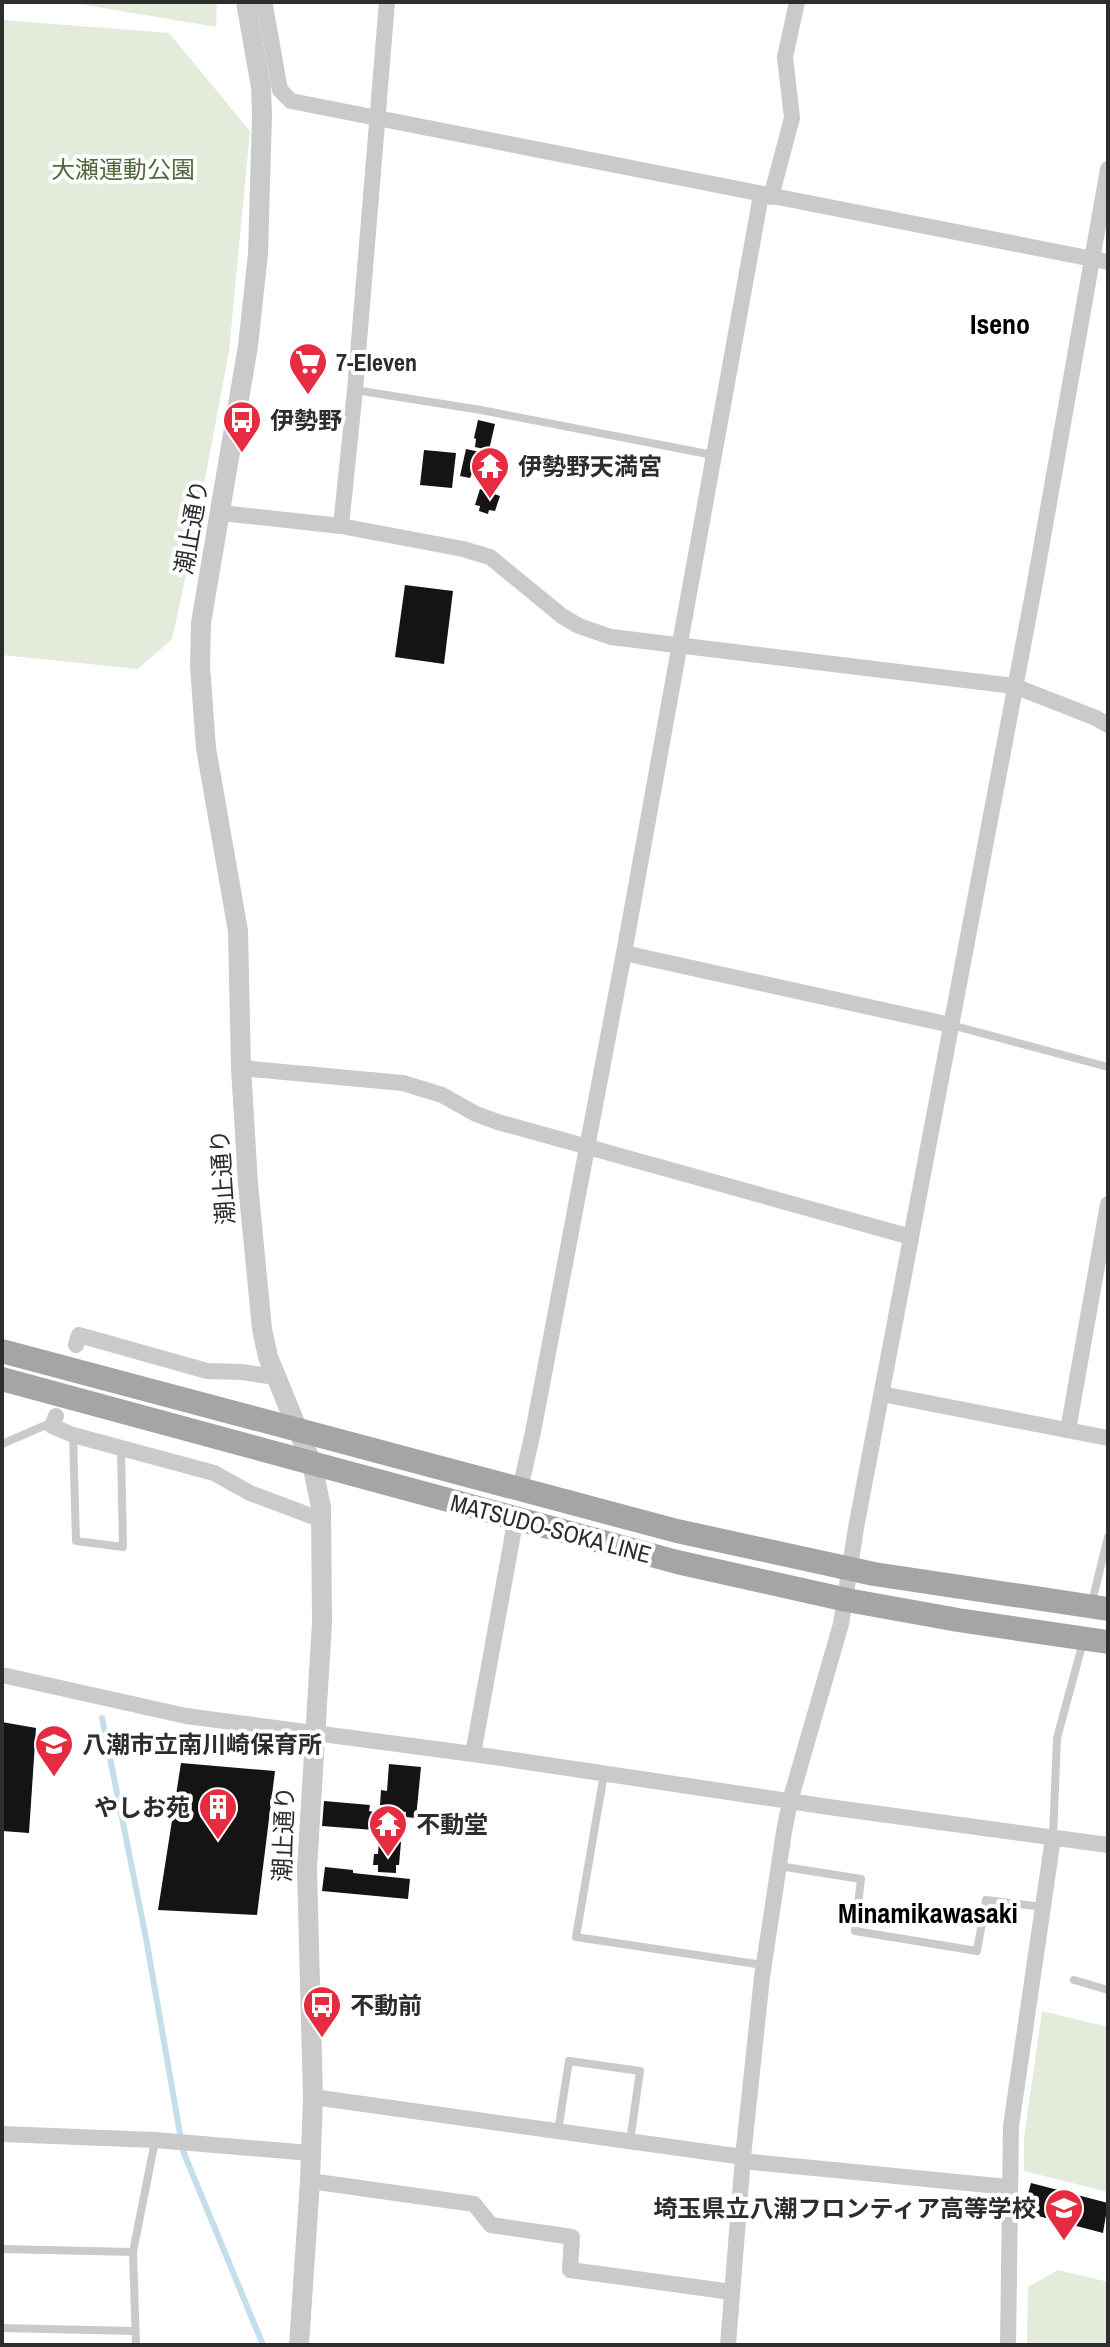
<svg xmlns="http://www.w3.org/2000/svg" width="1110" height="2347" viewBox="0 0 1110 2347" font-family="'Archivo Narrow','Noto Sans JP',sans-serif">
  <rect width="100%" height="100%" fill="#fff"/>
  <g fill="#e3ebda">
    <path d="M 67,2 L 217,2 L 216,27 Z"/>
    <path d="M 2,20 L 169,33 L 250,131 L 229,351 L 193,543 L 172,639 L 138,669 L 2,655 Z"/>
    <path d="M 1042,2011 L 1108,2027 L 1108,2192 L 1024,2171 L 1024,2137 Z"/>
    <path d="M 1058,2270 L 1108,2282 L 1108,2345 L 1027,2345 L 1028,2287 Z"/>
  </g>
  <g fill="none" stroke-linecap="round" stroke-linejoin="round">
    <path stroke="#c5deeb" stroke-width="6" d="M 102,1718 L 146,1938 L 183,2151 L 263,2345"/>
  </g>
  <g fill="#141414">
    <path d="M 478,420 L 495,424 L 489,450 L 475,447 L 476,439 L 474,438 Z"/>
    <path d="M 466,449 L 489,454 L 483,466 L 480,466 L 478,472 L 473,471 L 470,478 L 460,476 Z"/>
    <path d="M 424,450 L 456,453 L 452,488 L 420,485 Z"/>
    <path d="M 480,489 L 500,496 L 495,511 L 489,510 L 488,514 L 479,511 L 480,506 L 475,505 Z"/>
    <path d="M 405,585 L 453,591 L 444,664 L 395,657 Z"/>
    <path d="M 2,1722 L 36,1728 L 29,1833 L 2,1831 Z"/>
    <path d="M 181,1763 L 275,1771 L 257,1915 L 158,1910 Z"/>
    <path d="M 389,1764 L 421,1767 L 416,1818 L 405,1817 L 406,1812 L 386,1810 L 386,1806 L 380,1805 L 381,1790 L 387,1791 Z"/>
    <path d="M 324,1801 L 370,1805 L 369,1811 L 402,1818 L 400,1832 L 322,1826 Z"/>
    <path d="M 379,1840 L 401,1842 L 399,1865 L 396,1865 L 396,1873 L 378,1872 L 378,1865 L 373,1865 L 374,1854 L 378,1854 Z"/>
    <path d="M 325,1867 L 353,1870 L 353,1873 L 410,1879 L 408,1899 L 322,1891 Z"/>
    <path d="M 1031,2183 L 1108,2203 L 1103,2233 L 1023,2212 Z"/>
  </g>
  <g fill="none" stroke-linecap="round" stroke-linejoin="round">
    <g stroke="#cacaca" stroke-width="8">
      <path d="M 355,390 L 481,410 L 713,455"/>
      <path d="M 951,1025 L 1108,1067"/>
      <path d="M 73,1435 L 76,1541 L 123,1547 L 121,1449"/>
      <path d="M 2,1444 L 46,1425 L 52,1426"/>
      <path d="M 1092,1602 L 1108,1537"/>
      <path d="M 604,1774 L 576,1937 L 763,1965"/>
      <path d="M 1053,1837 L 1057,1738 L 1083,1642"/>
      <path d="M 779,1866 L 861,1879 L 855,1931 L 977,1951 L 986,1900 L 1043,1907"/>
      <path d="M 1074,1980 L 1108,1990"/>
      <path d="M 558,2131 L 569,2061 L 640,2071 L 630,2141"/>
      <path d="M 2,2249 L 133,2252"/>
      <path d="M 2,2328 L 135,2331"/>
      <path d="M 136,2345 L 133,2252 L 155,2141"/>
    </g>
    <g stroke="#cacaca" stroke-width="16">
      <path d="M 247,7 L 265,6 L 280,90 L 291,101 L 1108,262"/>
      <path d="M 771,197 L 792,118 L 785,57 L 797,2"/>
      <path d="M 221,513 L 341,526 L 463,549 L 490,557 L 562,616 L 579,626 L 611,637 L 1014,686 L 1096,718 L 1108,725"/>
      <path d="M 341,526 L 355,390 L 387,2"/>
      <path d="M 624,953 L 951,1025"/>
      <path d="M 241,1068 L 403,1083 L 442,1095 L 476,1114 L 498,1122 L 911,1237"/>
      <path d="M 76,1345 L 79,1335 L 207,1371 L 242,1372 L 275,1377"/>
      <path d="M 882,1394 L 1108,1438"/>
      <path d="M 56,1416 L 52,1426 L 73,1435 L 214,1473 L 250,1493 L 322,1520"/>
      <path d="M 1068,1430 L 1108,1204"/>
      <path d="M 520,1489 L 533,1432 L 624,953 L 761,195"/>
      <path d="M 2,1675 L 186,1716 L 473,1754 L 836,1808 L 1108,1845"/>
      <path d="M 473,1754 L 516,1517"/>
      <path d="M 313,2097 L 743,2157"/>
      <path d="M 2,2134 L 155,2140 L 310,2153"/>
      <path d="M 742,2161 L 1008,2187"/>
      <path d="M 310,2181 L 474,2204 L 491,2225 L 572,2237 L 570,2270 L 732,2292"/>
      <path d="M 728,2345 L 743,2157 L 762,1977 L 784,1832 L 790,1801 L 841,1624 L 856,1528 L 1034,588 L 1108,169"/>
      <path d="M 1008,2345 L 1011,2126 L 1053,1838"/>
    </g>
    <path stroke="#cacaca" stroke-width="20" d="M 246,2 L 261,87 L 262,115 L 258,254 L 248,346 L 201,623 L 200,666 L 206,748 L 238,931 L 241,1068 L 248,1184 L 262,1329 L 268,1357 L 312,1464 L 321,1507 L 322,1623 L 307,1869 L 313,2097 L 310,2181 L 299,2345"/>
    <g stroke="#a5a5a5" stroke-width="24">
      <path d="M 2,1351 L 677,1531 L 874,1574 L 1108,1609"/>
      <path d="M 2,1379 L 677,1562 L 847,1600 L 958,1620 L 1108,1642"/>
    </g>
  </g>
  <defs>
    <g id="supermarket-pin" transform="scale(2)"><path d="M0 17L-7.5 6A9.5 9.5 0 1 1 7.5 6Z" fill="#e62c41" stroke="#fff"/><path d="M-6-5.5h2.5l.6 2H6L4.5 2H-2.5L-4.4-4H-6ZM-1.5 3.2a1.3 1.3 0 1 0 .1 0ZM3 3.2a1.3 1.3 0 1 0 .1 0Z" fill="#fff"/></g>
    <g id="bus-pin" transform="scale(2)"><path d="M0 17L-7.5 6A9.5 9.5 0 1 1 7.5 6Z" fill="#e62c41" stroke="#fff"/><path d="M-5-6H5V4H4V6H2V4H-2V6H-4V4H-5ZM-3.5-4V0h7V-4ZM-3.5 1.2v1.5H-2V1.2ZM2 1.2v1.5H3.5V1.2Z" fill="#fff"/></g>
    <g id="temple-pin" transform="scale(2)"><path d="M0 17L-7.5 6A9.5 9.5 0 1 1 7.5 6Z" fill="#e62c41" stroke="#fff"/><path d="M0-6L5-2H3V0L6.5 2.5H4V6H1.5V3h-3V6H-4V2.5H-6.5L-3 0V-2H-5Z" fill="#fff"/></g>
    <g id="school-pin" transform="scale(2)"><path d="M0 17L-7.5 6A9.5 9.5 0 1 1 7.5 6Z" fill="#e62c41" stroke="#fff"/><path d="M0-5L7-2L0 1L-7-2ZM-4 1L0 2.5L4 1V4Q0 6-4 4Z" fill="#fff"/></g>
    <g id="building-pin" transform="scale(2)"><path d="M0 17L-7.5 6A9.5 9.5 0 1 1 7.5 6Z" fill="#e62c41" stroke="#fff"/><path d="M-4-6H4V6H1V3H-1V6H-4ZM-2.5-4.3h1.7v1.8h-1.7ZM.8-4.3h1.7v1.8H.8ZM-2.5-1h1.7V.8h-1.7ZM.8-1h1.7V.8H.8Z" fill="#fff"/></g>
  </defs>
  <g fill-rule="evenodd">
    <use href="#supermarket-pin" x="308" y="362"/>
    <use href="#bus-pin" x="242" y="420"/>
    <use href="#temple-pin" x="490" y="466"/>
    <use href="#school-pin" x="54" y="1744"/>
    <use href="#building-pin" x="218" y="1807"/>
    <use href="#temple-pin" x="388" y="1824"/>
    <use href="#bus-pin" x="322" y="2005"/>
    <use href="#school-pin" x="1064" y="2208"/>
  </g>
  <g text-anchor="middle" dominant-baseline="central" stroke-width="8" stroke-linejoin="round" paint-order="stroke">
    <g font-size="24" fill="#51683a" stroke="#fff">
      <text x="123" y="169">大瀬運動公園</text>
    </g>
    <g font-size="24" font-weight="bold" fill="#2d2d2d" stroke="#fff" text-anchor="start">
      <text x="336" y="362">7-Eleven</text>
      <text x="270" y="420">伊勢野</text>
      <text x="518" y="466">伊勢野天満宮</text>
      <text x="82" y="1744">八潮市立南川崎保育所</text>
      <text x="190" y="1807" text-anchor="end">やしお苑</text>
      <text x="416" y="1824">不動堂</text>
      <text x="350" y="2005">不動前</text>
      <text x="1036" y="2208" text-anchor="end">埼玉県立八潮フロンティア高等学校</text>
    </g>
    <g font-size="24" fill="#2d2d2d" stroke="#fff">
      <text transform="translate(191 527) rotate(-80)">潮止通り</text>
      <text transform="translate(222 1177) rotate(-94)">潮止通り</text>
      <text transform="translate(551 1528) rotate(15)">MATSUDO-SOKA LINE</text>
      <text transform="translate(283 1834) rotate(-88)">潮止通り</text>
    </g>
    <g font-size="28" font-weight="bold" fill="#000" stroke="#fff">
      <text x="1000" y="324">Iseno</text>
      <text x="928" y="1913">Minamikawasaki</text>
    </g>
  </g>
  <rect width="1110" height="2347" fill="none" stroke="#2d2d2d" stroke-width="8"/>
</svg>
